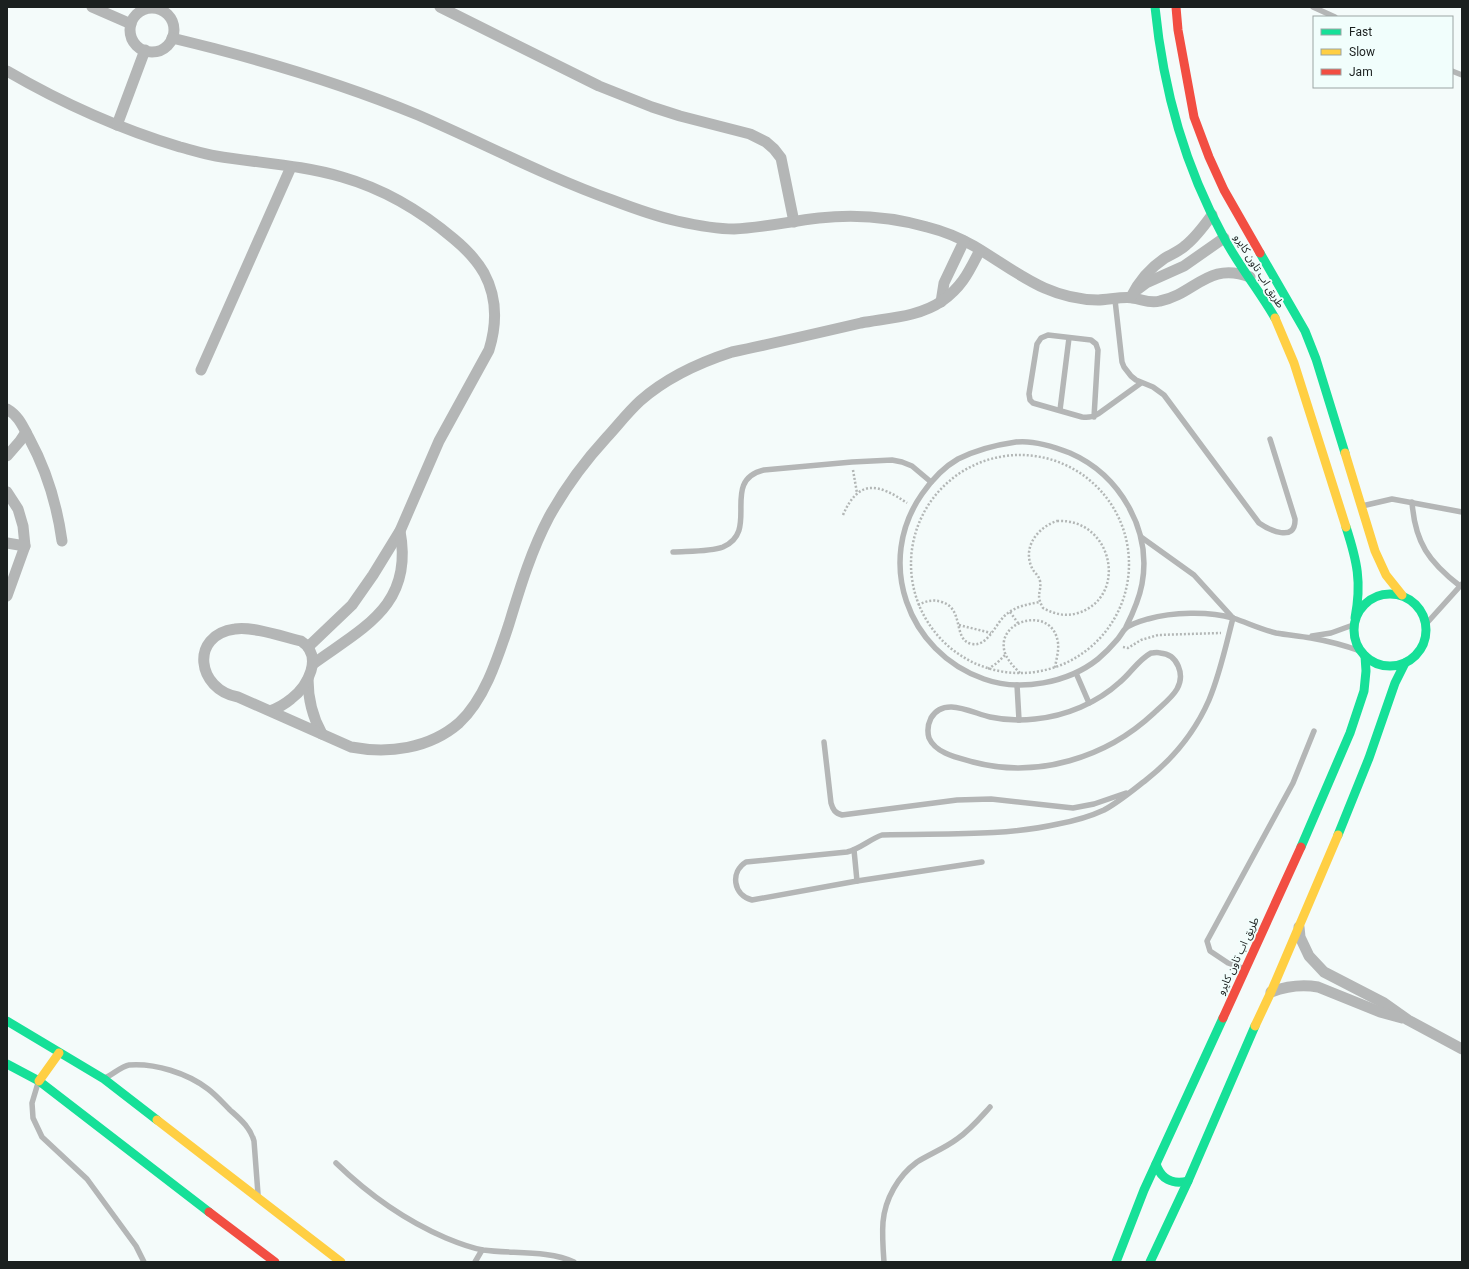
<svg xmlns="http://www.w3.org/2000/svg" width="1469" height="1269" viewBox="0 0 1469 1269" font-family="Roboto,'Noto Sans Arabic',sans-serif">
  <rect width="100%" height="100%" fill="#f4fbfa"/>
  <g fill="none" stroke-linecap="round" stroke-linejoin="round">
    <g stroke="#b3b7b6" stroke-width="2.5" stroke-dasharray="2 2" stroke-linecap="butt">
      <circle cx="1020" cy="564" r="109"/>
      <path d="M 853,470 L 857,493"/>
      <path d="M 843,515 C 859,478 879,484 907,503"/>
      <path d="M 1057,521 C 1113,518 1129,597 1078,613 C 1066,617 1054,614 1043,608 C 1035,594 1042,592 1040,581 C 1039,575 1034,573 1032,568 C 1022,547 1038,527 1057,521 Z"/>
      <path d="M 918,605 C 926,601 933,599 942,602 C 965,609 952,640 972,644 C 989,647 996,621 1008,613 C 1017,606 1029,604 1040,602"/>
      <path d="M 1010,612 L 1018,623"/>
      <path d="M 959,625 L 991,633"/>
      <path d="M 1123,647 L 1128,648 L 1141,640 L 1158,635 L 1221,633"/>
      <path d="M 988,669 L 997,663 L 1006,654"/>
      <path d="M 1020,673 C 1014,667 1008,661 1005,653 C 994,620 1053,604 1058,643 C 1059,651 1056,660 1055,668"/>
    </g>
    <g stroke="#b4b6b6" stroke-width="5.5">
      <path d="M 1313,7 L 1335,17"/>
      <path d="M 1452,71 L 1462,75"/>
      <path d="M 1115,300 L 1122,362 L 1124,367 L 1131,376 L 1136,380 L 1153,387 L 1164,395 L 1259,523 C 1269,530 1296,543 1295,519 L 1270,439"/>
      <path d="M 1060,410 L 1069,338"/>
      <path d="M 1094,417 L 1098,350 L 1096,344 L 1091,340 L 1048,335 L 1041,338 L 1037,344 L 1029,394 L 1030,400 L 1033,403 L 1082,417 C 1088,418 1093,417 1098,414 L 1141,383"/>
      <path d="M 1412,502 C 1415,543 1429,562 1460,586"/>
      <path d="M 1362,506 L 1392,499 L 1462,512"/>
      <path d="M 1141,537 L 1194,575 L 1233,618"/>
      <path d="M 673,552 C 688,551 710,552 723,547 C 761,531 719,481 764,470 L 852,462 L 892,460 L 902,462 L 912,466 L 931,482"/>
      <path d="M 1426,624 L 1462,584"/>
      <path d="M 1126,627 C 1133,613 1139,600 1142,584 C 1152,530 1120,475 1070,453 C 1055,447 1033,440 1016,442 C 995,445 978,449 958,459 C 944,467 931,481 922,494 C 875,561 907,652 984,679 C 1020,692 1068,683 1098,659 C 1104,654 1111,647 1116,641 C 1120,637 1122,632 1125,629 C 1130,624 1141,621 1148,619 C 1172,612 1209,611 1233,618 C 1248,623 1260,629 1276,633 C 1288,635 1299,636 1311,638 C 1328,641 1344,645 1360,651"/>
      <path d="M 1312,636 L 1331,633 L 1353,625"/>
      <path d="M 1151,653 C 1154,653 1157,652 1160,653 C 1178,654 1185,675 1177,689 C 1172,698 1161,706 1154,713 C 1106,758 1037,779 973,762 C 959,758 936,754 929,738 C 927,731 928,724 931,718 C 944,696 972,713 990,717 C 1004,720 1020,721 1035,719 C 1066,716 1097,703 1120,682 C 1131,673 1138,660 1151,653 Z"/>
      <path d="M 1076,673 L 1089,703"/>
      <path d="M 1017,685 L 1019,720"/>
      <path d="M 824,742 L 831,803 C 833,810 835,813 842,815 L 957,800 L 991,799 L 1073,808 L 1094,804 L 1126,793"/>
      <path d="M 854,850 L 857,881"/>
      <path d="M 982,862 L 857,881 L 752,900 C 733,895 730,872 746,862 L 847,852 C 860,849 870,839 882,835 C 941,833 1000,837 1058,824 C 1074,821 1089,817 1104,810 C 1119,802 1133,790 1146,780 C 1174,758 1195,732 1209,700 C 1220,674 1226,645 1233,618"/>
      <path d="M 1245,969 L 1228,963 L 1210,951 L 1207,941 L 1293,783 L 1314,731"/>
      <path d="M 105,1078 C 112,1075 122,1066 129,1065 C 155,1063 187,1073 208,1089 C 216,1095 223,1103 230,1110 C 240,1119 250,1127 254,1141 L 258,1194"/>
      <path d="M 38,1083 L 32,1103 L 33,1118 L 42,1137 L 87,1179 L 136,1246 L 144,1262"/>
      <path d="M 336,1163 C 368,1194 404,1220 446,1238 C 458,1243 471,1248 483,1250 C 511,1254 549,1250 574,1262"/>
      <path d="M 475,1262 L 482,1250"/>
      <path d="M 884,1262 C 883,1249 882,1235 883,1222 C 885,1199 898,1176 917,1162 C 930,1154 945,1148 957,1139 C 970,1130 980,1118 990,1107"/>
    </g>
    <g stroke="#b4b6b6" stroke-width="11">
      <path d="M 92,7 L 131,24"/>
      <path d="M 440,7 L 599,86 L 652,107 L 680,116 L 750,134 L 766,142 L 774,149 L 781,158 L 794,222"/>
      <circle cx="152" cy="30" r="22"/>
      <path d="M 172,38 C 256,58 338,82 418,115 C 483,143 545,176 612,200 C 633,208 655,216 677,221 C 695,225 715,229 734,229 C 762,228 791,221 819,218 C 854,214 892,217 927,227 C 943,231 960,238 974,246 C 1016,271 1046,299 1098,300 C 1107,300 1125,296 1132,298 C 1142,299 1149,304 1160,301 C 1195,294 1208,261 1250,277"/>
      <path d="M 7,71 C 62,103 120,129 180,147 C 192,150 204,154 216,156 C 258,163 302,165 342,177 C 384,189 421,211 454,239 C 466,249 476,259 484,273 C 497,297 497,324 489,350 L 439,441 L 400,531 L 373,575 L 352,605 L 308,647"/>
      <path d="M 117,125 L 145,50"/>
      <path d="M 1138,289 L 1146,283 L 1184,266 L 1224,238"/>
      <path d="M 1131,297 C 1139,281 1150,268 1165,258 C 1172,254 1180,251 1186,245 C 1196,237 1204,226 1212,215"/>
      <path d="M 941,302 L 944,283 L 964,241"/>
      <path d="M 201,370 L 291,167"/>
      <path d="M 7,409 C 19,416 23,427 29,438 C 47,471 57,505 62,541"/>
      <path d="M 7,456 L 20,441 L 26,432"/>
      <path d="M 7,492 L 18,509 L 23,526 L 25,546 L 7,596"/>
      <path d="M 7,543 L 25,546"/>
      <path d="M 313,664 C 364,627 414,605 400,531"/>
      <path d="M 308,679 C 308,699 312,716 322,734"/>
      <path d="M 270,711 C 278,708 285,704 291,699 C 308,686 324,656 301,641 C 284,637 252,626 235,629 C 189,635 197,690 238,697 L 351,747 C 388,754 429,749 459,723 C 485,699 498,657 509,624 C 520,588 531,551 549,517 C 565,488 585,461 607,437 C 618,425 628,412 640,401 C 667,377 698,363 732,352 C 775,343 818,333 861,323 C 888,318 919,317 942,301 C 963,286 969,271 980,250"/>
      <path d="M 1299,927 L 1300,937 L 1309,956 L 1324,972 L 1384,1003 L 1408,1020 L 1462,1049"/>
      <path d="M 1271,992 C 1287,986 1301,984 1318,987 L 1380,1012 L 1402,1018"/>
    </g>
    <g stroke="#16e098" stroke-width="9">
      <path d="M 1155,7 C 1163,88 1184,165 1223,236 C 1238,265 1259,290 1275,318"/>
      <path d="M 1260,253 L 1305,331 L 1316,359 L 1345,453"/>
      <path d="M 1346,527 C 1357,561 1362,582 1355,618"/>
      <circle cx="1390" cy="630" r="36"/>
      <path d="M 1338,835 L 1369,758 L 1395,683 L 1405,663"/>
      <path d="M 1301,847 L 1350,733 L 1364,691 L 1366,671 L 1365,656"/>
      <path d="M 7,1021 L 104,1079 L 157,1120"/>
      <path d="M 7,1064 L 39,1081 L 209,1212"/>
      <path d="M 1156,1164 C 1161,1179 1172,1185 1188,1181"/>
      <path d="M 1116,1262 L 1144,1190 L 1223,1018"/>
      <path d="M 1150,1262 L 1188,1181 L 1255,1026"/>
    </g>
    <g stroke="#ffcf43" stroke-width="9">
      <path d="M 1275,318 L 1294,363 L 1346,527"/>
      <path d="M 1345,453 L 1375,551 L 1386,575 L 1402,595"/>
      <path d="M 1255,1026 L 1271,992 L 1338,835"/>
      <path d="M 39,1081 L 59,1053"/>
      <path d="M 157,1120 L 341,1262"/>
    </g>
    <g stroke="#f24e42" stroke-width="9">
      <path d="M 1176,7 L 1178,30 L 1194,117 L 1209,157 L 1224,190 L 1260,253"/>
      <path d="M 1223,1018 L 1301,847"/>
      <path d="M 209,1212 L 275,1262"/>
    </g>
  </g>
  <g text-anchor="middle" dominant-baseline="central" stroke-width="3.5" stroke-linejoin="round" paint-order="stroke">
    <g font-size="11" fill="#1b201f" stroke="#f1fefc">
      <text transform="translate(1259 271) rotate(58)">طريق اب تاون كايرو</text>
      <text transform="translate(1238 956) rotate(-65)">طريق اب تاون كايرو</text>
    </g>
  </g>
  <rect width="1469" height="1269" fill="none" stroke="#1b201f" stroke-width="16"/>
  <rect x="1313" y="16" width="140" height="72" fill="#f1fefc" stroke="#9ba5a4"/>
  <rect x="1321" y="29" width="20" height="6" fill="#16e098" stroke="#9ba5a4"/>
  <text x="1349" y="36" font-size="12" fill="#1b201f">Fast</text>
  <rect x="1321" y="49" width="20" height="6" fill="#ffcf43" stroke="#9ba5a4"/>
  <text x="1349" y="56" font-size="12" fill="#1b201f">Slow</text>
  <rect x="1321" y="69" width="20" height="6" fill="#f24e42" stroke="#9ba5a4"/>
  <text x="1349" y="76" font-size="12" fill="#1b201f">Jam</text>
</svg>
